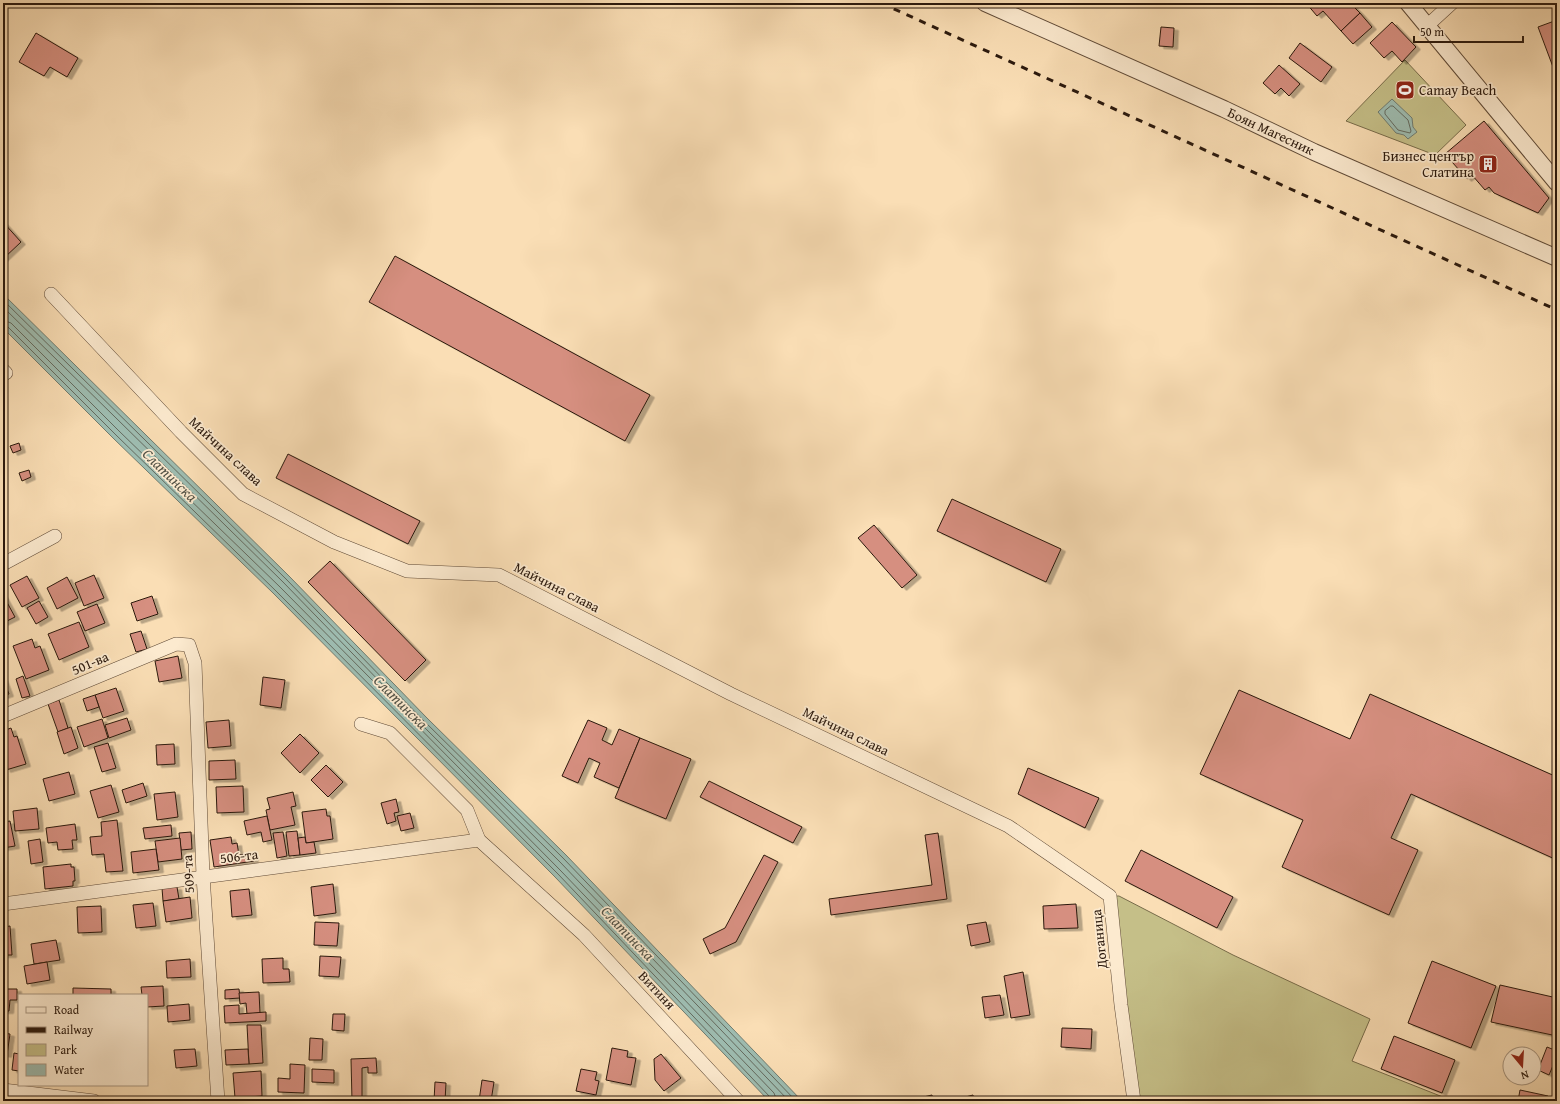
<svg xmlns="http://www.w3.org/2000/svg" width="1560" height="1104" viewBox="0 0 1560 1104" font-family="'Gentium Book Plus',serif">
  <defs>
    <filter id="shadow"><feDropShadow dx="4.5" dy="2.5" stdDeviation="0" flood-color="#0004"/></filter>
  </defs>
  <rect width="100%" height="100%" fill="#fadeb5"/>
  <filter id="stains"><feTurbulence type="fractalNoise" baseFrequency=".005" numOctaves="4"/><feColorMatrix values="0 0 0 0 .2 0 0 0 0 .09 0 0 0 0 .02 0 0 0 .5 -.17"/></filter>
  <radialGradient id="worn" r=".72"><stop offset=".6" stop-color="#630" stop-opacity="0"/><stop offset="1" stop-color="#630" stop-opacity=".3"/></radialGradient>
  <g fill="#c5bf88" stroke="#786c4a">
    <path d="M 1405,60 L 1466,125 L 1435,155 L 1346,121 Z"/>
    <path d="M 1110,896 L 1119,896 L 1233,955 L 1370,1019 L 1352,1061 L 1453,1101 L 1134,1101 Z"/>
  </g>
  <g fill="#9ebcb0" stroke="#707b6f">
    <path d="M 1392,99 L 1412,118 L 1413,127 L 1417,132 L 1408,139 L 1404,135 L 1396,133 L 1378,112 Z"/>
    <path d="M 3,294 L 289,576 L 427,718 L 566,855 L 802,1101 L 769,1101 L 555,877 L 273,593 L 113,438 L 3,328 Z"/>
  </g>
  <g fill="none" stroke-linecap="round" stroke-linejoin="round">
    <g stroke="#646a5e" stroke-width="1">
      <path d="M 1391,106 L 1393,106 L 1408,120 L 1411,131 L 1410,133 L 1398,130 L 1385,114 L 1385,111 Z"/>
      <path d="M 3,300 L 286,579 L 424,721 L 563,858 L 796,1101"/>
      <path d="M 3,307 L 283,582 L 421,724 L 560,862 L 789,1101"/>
      <path d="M 3,320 L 11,323 L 119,431 L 280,587 L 561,871 L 774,1093 L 777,1101"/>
      <path d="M 3,326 L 8,327 L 116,435 L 276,591 L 558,874 L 770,1097 L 772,1101"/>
    </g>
  </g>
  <g fill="#d68f80" stroke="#2b190d" filter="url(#shadow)">
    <path d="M 1306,3 L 1350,3 L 1360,13 L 1341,31 L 1323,11 L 1317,16 Z"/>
    <path d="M 1360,13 L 1372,27 L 1353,44 L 1341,31 Z"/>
    <path d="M 1557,20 L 1557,65 L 1553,67 L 1538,27 Z"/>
    <path d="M 1392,22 L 1416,47 L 1402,62 L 1392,51 L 1384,58 L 1370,43 Z"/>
    <path d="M 1161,27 L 1174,28 L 1173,47 L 1159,46 Z"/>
    <path d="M 36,33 L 78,58 L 67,77 L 50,67 L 44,76 L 19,62 Z"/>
    <path d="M 1300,43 L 1332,67 L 1321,82 L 1289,58 Z"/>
    <path d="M 1279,65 L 1300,84 L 1289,96 L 1281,88 L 1275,94 L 1263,83 Z"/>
    <path d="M 1484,121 L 1549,198 L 1538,213 L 1494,193 L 1489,187 L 1485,190 L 1472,175 L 1467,179 L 1445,154 Z"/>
    <path d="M 3,222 L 21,242 L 3,259 Z"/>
    <path d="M 395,256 L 650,395 L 625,441 L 369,302 Z"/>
    <path d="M 19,443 L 21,450 L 13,453 L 10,446 Z"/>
    <path d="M 288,454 L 420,521 L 408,544 L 276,478 Z"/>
    <path d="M 29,470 L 31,477 L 22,481 L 19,473 Z"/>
    <path d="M 952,499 L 1061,549 L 1046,582 L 937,531 Z"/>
    <path d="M 874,525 L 917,575 L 902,588 L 858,538 Z"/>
    <path d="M 330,561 L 426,660 L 405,681 L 308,582 Z"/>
    <path d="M 94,575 L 104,598 L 84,606 L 75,583 Z"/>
    <path d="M 27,576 L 39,598 L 22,607 L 10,585 Z"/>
    <path d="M 67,577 L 78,598 L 57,609 L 47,588 Z"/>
    <path d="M 3,595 L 15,617 L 3,623 Z"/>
    <path d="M 152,596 L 158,614 L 137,621 L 131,603 Z"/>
    <path d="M 39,601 L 48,617 L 36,624 L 27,608 Z"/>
    <path d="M 97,604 L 105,623 L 85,631 L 77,612 Z"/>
    <path d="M 79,622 L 89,647 L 59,660 L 48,634 Z"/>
    <path d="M 141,631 L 147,649 L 136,652 L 130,634 Z"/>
    <path d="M 32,639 L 35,648 L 40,646 L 49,670 L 26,679 L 13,646 Z"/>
    <path d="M 178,656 L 182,678 L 159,682 L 155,661 Z"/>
    <path d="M 23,676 L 30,696 L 22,698 L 16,679 Z"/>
    <path d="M 263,677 L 285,680 L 281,708 L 260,705 Z"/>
    <path d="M 3,678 L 9,694 L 3,696 Z"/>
    <path d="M 116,688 L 124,711 L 103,718 L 95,695 Z"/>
    <path d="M 1239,690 L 1350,739 L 1370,694 L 1557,777 L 1557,860 L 1411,794 L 1391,838 L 1418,850 L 1389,915 L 1282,867 L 1303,820 L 1200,774 Z"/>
    <path d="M 95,695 L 99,707 L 87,711 L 83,699 Z"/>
    <path d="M 59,700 L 68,728 L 58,732 L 48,704 Z"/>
    <path d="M 127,718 L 131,730 L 109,738 L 105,725 Z"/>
    <path d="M 102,719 L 108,738 L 84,747 L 77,727 Z"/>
    <path d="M 229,720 L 231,746 L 208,748 L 206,722 Z"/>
    <path d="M 588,720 L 607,728 L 602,740 L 612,745 L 619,729 L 640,738 L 619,788 L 594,777 L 600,763 L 589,758 L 578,783 L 562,776 Z"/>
    <path d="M 71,727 L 78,748 L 64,754 L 57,732 Z"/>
    <path d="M 11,728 L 14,737 L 17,736 L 26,764 L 6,770 L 3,760 L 3,731 Z"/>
    <path d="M 300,734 L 319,753 L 300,773 L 281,753 Z"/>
    <path d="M 640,738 L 691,759 L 666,819 L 615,798 Z"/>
    <path d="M 108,743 L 116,768 L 102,772 L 94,747 Z"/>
    <path d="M 174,744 L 175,764 L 157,765 L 156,745 Z"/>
    <path d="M 235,760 L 236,779 L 209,780 L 209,761 Z"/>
    <path d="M 326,765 L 343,782 L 328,797 L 311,780 Z"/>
    <path d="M 1028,768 L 1099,798 L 1085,828 L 1018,794 Z"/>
    <path d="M 69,772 L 75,794 L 49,801 L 43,779 Z"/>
    <path d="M 709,781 L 802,827 L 793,843 L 700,797 Z"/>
    <path d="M 143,783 L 147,796 L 126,803 L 122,790 Z"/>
    <path d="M 111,785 L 119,812 L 98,818 L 90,791 Z"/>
    <path d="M 243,786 L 244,812 L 217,813 L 216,787 Z"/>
    <path d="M 175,792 L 178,817 L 157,820 L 154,794 Z"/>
    <path d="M 293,792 L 296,806 L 291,807 L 295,825 L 270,830 L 266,810 L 270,809 L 267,798 Z"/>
    <path d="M 396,799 L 399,812 L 394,813 L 396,821 L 387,824 L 381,803 Z"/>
    <path d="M 37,808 L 39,829 L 15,831 L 13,811 Z"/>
    <path d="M 326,809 L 327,816 L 330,816 L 333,839 L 306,843 L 302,812 Z"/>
    <path d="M 410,813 L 414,828 L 401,831 L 397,816 Z"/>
    <path d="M 267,816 L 272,840 L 263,842 L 261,832 L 247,835 L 244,821 Z"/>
    <path d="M 117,820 L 123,871 L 106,872 L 104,854 L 92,855 L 90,837 L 102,836 L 101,822 Z"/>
    <path d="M 10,821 L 15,846 L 3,848 L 3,822 Z"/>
    <path d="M 75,824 L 77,840 L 72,840 L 73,849 L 58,850 L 57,842 L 48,843 L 46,828 Z"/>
    <path d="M 171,825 L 172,836 L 145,839 L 143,828 Z"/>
    <path d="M 297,831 L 300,855 L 289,856 L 286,832 Z"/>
    <path d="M 191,832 L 192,849 L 181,850 L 179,833 Z"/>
    <path d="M 283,832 L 287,856 L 277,858 L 273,833 Z"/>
    <path d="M 938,833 L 947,899 L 831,915 L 829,899 L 932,885 L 925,835 Z"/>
    <path d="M 231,837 L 232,844 L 237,843 L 239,855 L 253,853 L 254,861 L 214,867 L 210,840 Z"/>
    <path d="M 305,837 L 306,843 L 314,842 L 316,853 L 300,855 L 298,838 Z"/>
    <path d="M 180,838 L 182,859 L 158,862 L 155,841 Z"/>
    <path d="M 40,839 L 43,862 L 31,864 L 28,841 Z"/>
    <path d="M 156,849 L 159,870 L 133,873 L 131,852 Z"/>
    <path d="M 1141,850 L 1233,897 L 1217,928 L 1125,881 Z"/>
    <path d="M 764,855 L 778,862 L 736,942 L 710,954 L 703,939 L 725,928 Z"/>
    <path d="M 71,864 L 71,867 L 74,867 L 75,881 L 73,881 L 73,886 L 45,889 L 43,867 Z"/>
    <path d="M 333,884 L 336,913 L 314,916 L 311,887 Z"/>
    <path d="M 177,887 L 179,899 L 163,901 L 162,888 Z"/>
    <path d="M 249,889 L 252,915 L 232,917 L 230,891 Z"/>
    <path d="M 190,897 L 192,918 L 166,922 L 163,901 Z"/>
    <path d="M 153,903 L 156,926 L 136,928 L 133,905 Z"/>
    <path d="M 1076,904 L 1078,928 L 1044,929 L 1043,906 Z"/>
    <path d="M 101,906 L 102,932 L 78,933 L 77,907 Z"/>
    <path d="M 315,922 L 339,923 L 337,946 L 314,945 Z"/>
    <path d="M 986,922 L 990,942 L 971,946 L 967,925 Z"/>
    <path d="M 10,926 L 12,955 L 3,955 L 3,927 Z"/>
    <path d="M 56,940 L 60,960 L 34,964 L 31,944 Z"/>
    <path d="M 320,956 L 341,957 L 339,977 L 319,976 Z"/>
    <path d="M 283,958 L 283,969 L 289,969 L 290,982 L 263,983 L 262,959 Z"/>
    <path d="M 190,959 L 191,977 L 167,978 L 166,961 Z"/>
    <path d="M 1432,961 L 1496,986 L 1471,1048 L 1408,1023 Z"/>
    <path d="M 47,962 L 50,980 L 27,984 L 24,966 Z"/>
    <path d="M 1023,972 L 1030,1015 L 1011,1018 L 1004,976 Z"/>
    <path d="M 1500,985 L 1557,998 L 1557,1036 L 1491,1022 Z"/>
    <path d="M 163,986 L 164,1006 L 147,1007 L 147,995 L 142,995 L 141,987 Z"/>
    <path d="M 73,988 L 111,989 L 111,995 L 73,995 Z"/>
    <path d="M 3,989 L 17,989 L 17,1000 L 10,1000 L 9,1011 L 3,1011 Z"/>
    <path d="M 239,989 L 240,998 L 225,999 L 225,990 Z"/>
    <path d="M 259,992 L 260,1013 L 247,1014 L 246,1003 L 240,1004 L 239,993 Z"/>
    <path d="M 1000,995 L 1004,1015 L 985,1018 L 982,997 Z"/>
    <path d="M 189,1004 L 190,1020 L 168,1022 L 167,1006 Z"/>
    <path d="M 239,1005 L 239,1014 L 266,1012 L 266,1021 L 225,1023 L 224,1006 Z"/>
    <path d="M 333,1014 L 345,1014 L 344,1031 L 332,1030 Z"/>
    <path d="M 247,1025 L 261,1025 L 263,1063 L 249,1064 Z"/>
    <path d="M 1062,1028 L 1092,1029 L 1091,1049 L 1061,1047 Z"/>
    <path d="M 3,1033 L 10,1034 L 7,1055 L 3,1054 Z"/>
    <path d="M 1394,1036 L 1455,1060 L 1442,1093 L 1381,1069 Z"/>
    <path d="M 310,1038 L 323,1039 L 322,1060 L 309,1060 Z"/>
    <path d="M 1547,1047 L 1557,1051 L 1557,1056 L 1549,1075 L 1538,1070 Z"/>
    <path d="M 612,1048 L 628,1051 L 627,1057 L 636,1058 L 631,1085 L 606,1080 Z"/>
    <path d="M 195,1049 L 197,1066 L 176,1068 L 174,1050 Z"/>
    <path d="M 248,1049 L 249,1064 L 226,1065 L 225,1050 Z"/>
    <path d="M 14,1053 L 19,1054 L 19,1071 L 12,1070 Z"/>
    <path d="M 661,1054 L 681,1078 L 664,1091 L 655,1080 L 654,1059 Z"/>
    <path d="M 376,1058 L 377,1073 L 368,1073 L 368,1067 L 362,1068 L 362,1101 L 352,1101 L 351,1059 Z"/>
    <path d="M 290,1064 L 305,1065 L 304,1093 L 278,1092 L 278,1078 L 290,1079 Z"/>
    <path d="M 312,1069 L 334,1070 L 334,1083 L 312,1082 Z"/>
    <path d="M 581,1069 L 597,1072 L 595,1080 L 599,1081 L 596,1095 L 576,1091 Z"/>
    <path d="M 261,1071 L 262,1096 L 235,1098 L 233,1073 Z"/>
    <path d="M 482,1080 L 494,1082 L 491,1101 L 479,1101 Z"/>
    <path d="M 435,1082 L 446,1083 L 445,1101 L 434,1101 Z"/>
    <path d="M 1520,1090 L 1548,1096 L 1547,1101 L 1518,1101 Z"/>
    <path d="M 932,1095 L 933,1101 L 915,1101 L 915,1099 Z"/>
    <path d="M 973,1095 L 974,1101 L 954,1101 L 954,1100 Z"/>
    <path d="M 575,1097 L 593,1100 L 593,1101 L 574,1101 Z"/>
  </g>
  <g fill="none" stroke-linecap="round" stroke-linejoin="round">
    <g stroke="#5f4a37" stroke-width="14">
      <g id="minor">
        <path d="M 1428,25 L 1452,3"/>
        <path d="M 51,294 L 181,432 L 243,494 L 334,542 L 407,571 L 499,575 L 731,694 L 1008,826 L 1110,896 L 1121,1005 L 1134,1101"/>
        <path d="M 3,370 L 6,373"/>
        <path d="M 3,564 L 55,536"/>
        <path d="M 3,716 L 176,644 L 189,645 L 195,663 L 203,876 L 218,1101"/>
        <path d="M 361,724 L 390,733 L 467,810 L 479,840 L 584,935 L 738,1101"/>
        <path d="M 3,904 L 479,840"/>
        <path d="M 3,1090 L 94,1101"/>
      </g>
    </g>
    <g stroke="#5f4a37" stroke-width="18">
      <g id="tertiary">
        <path d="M 985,3 L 1224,109 L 1314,152 L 1557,258"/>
        <path d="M 1408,3 L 1557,183"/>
      </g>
    </g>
    <use href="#minor" stroke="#fceacf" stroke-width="13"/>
    <use href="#tertiary" stroke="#fceacf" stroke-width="16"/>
    <path stroke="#2b190d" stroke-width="3" stroke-dasharray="7 7" stroke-linecap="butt" d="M 881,3 L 1557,310"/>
  </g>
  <defs>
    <g id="stadium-square" transform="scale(1)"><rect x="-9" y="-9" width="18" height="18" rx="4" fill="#8f2418" stroke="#fceacf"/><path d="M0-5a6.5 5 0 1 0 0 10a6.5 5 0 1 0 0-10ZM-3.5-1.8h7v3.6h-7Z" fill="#fff"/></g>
    <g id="building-square" transform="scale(1)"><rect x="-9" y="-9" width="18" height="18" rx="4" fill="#8f2418" stroke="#fceacf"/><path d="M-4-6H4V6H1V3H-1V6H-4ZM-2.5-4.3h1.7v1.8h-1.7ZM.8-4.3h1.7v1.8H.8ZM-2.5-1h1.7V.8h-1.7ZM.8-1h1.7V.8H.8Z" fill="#fff"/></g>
  </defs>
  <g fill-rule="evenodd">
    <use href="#stadium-square" x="1405" y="90"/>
    <use href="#building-square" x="1488" y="164"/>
  </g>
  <g text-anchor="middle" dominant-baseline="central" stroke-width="3.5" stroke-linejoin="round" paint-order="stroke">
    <g font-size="14" fill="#2b190d" stroke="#fceacf" text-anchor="start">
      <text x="1419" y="90">Camay Beach</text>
      <text x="1474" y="156" text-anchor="end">Бизнес център<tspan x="1474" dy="16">Слатина</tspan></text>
    </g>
    <g font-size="14" fill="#2b190d" stroke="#fceacf">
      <text transform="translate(1271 131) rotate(25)">Боян Магесник</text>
      <text transform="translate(226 451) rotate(43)">Майчина слава</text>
      <text transform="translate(557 587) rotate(27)">Майчина слава</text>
      <text transform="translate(90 663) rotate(-23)">501-ва</text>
      <text transform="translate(846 731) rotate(26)">Майчина слава</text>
      <text transform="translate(239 856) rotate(-7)">506-та</text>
      <text transform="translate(188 874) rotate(-93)">509-та</text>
      <text transform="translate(1099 939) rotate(-96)">Доганица</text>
      <text transform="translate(657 990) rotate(47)">Витиня</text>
    </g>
    <g font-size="15" font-style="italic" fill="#535246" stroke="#fceacf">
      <text transform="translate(170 475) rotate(44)">Слатинска</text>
      <text transform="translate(401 702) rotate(45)">Слатинска</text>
      <text transform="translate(628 933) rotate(46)">Слатинска</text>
    </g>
  </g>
  <rect width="1560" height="1104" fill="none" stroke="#fadeb5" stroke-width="16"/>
  <rect x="4" y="4" width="1552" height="1096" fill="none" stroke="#2b190d" stroke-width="2"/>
  <rect x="8" y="8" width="1544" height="1088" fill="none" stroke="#2b190d"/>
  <rect x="18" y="994" width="130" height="92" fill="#fceacf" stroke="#a89681"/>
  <rect x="26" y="1007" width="20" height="6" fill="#fceacf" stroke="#a89681"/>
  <text x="54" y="1014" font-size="12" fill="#2b190d">Road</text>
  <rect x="26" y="1027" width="20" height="6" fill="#2b190d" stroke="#a89681"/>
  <text x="54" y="1034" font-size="12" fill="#2b190d">Railway</text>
  <rect x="26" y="1044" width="20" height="12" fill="#c5bf88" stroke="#a89681"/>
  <text x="54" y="1054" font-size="12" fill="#2b190d">Park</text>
  <rect x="26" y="1064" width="20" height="12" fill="#9ebcb0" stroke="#a89681"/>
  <text x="54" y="1074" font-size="12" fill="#2b190d">Water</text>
  <g transform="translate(1522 1066) rotate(162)"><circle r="19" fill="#fceacf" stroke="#a89681"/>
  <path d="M0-3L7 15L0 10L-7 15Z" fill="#8f2418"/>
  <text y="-6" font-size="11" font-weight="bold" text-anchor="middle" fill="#2b190d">N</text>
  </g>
  <path d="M1414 36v6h109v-6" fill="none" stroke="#2b190d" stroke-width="2"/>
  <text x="1420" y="36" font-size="12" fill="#2b190d" stroke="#fceacf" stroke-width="3" paint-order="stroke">50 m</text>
  <rect width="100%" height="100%" filter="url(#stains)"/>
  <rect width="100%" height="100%" fill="url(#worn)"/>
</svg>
